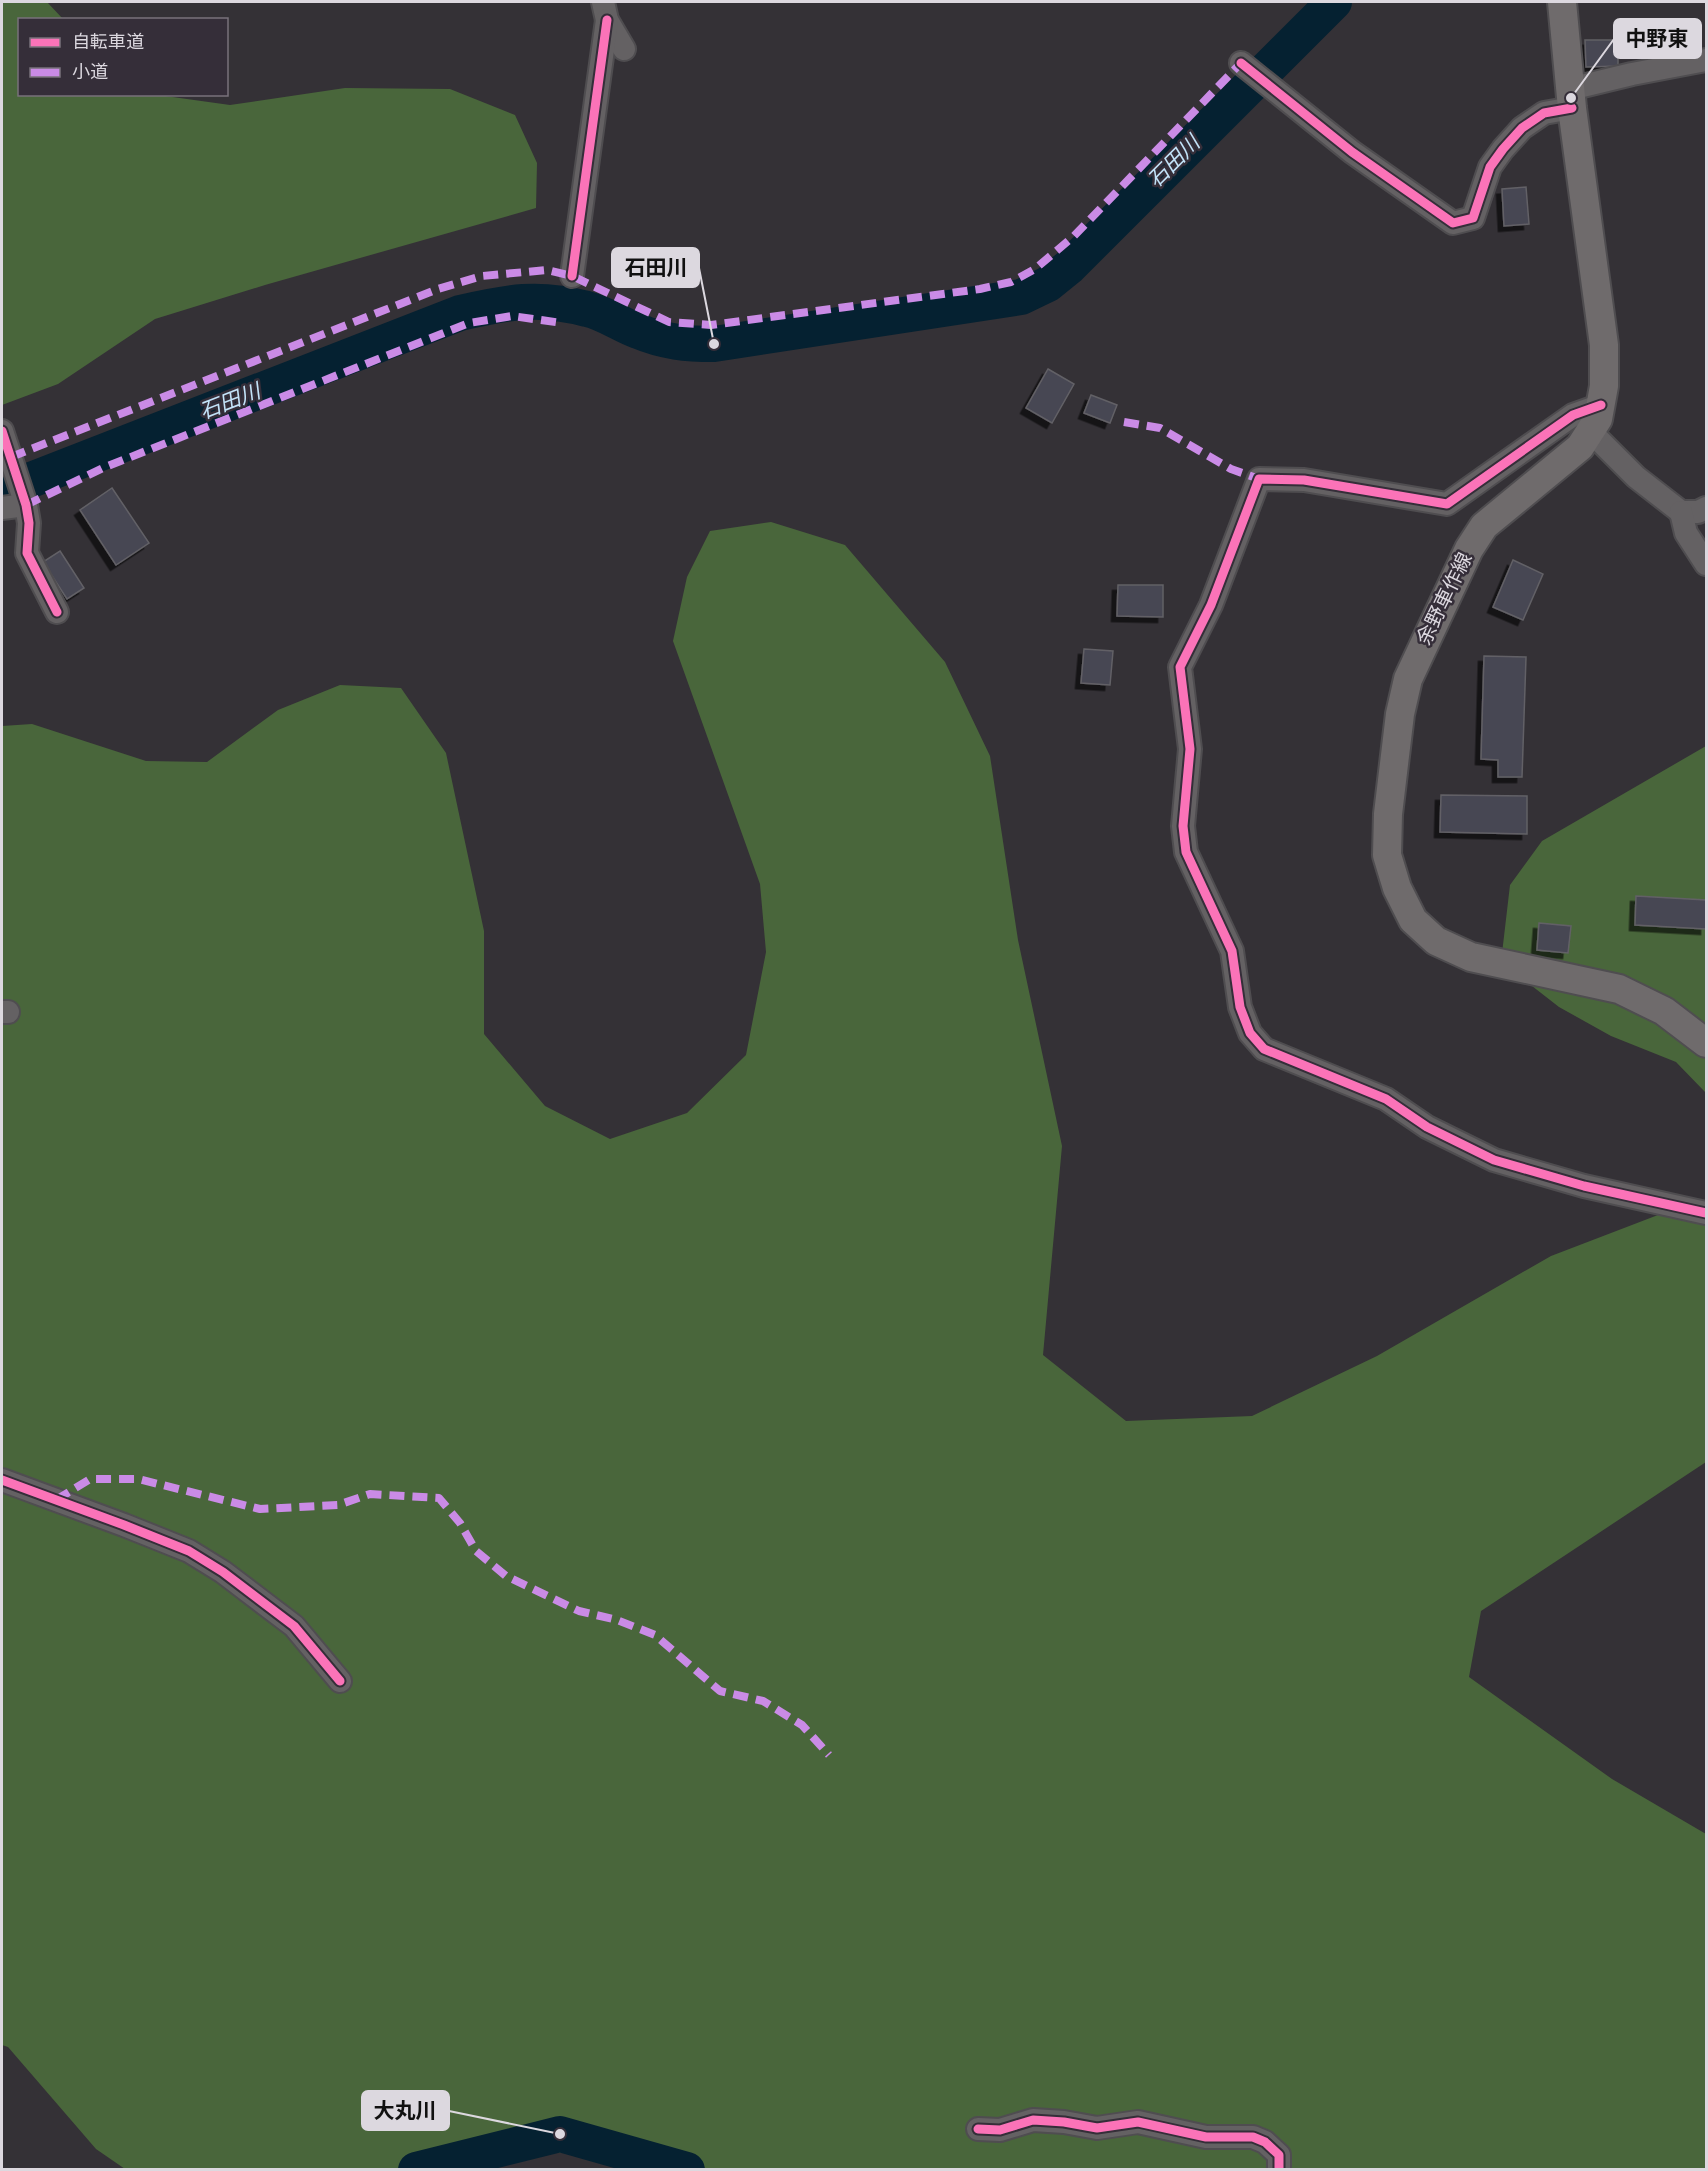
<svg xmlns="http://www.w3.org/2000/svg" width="1708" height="2171" viewBox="0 0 1708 2171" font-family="'Sofia Sans Condensed','Noto Sans JP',sans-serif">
  <defs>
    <filter id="shadow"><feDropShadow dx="-5.5" dy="5.5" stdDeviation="0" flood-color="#0009"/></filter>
  </defs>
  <rect width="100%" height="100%" fill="#343136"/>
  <g fill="#49663b">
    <path d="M 2,2 L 47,2 L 63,19 L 20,20 L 20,94 L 151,94 L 230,105 L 345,88 L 450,89 L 515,115 L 537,163 L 536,208 L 265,285 L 155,319 L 58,384 L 2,405 Z"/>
    <path d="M 771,522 L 845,545 L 945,662 L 990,756 L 1018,940 L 1062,1146 L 1043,1355 L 1126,1421 L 1252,1416 L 1377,1356 L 1551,1256 L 1658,1215 L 1706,1222 L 1706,1462 L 1481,1611 L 1469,1677 L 1612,1779 L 1706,1834 L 1706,2169 L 719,2170 L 586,2151 L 490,2157 L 459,2170 L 125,2169 L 96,2149 L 8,2047 L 2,2045 L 2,726 L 32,724 L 146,761 L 207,762 L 278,710 L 340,685 L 401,688 L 446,753 L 484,931 L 484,1034 L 545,1106 L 610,1139 L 687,1113 L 746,1055 L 766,952 L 760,884 L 673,641 L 687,577 L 710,531 Z"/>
    <path d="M 1706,746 L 1706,1093 L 1676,1062 L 1611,1036 L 1559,1007 L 1501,962 L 1510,885 L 1542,841 Z"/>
  </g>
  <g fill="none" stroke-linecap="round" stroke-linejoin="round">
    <g stroke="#052131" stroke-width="36">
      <path d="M 2,486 L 31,480 L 460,313 C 508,302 538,296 587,309 C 605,313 621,325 638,331 C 664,342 687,344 714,344 L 1021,297 L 1048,284 L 1069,267 L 1334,2"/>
      <path d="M 416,2170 L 560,2134 L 687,2170"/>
    </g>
  </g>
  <g fill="#474653" stroke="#626166" stroke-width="1.5" filter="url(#shadow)">
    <path d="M 1585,40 L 1618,40 L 1618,66 L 1586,67 Z"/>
    <path d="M 1526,187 L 1529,224 L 1504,226 L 1502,189 Z"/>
    <path d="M 1048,369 L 1074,384 L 1052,423 L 1026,408 Z"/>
    <path d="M 1091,395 L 1117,405 L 1110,423 L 1084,413 Z"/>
    <path d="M 112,488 L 149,543 L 116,565 L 80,510 Z"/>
    <path d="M 60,551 L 84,588 L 67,599 L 43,562 Z"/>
    <path d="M 1513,560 L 1543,574 L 1523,620 L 1493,607 Z"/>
    <path d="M 1118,585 L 1163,585 L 1163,617 L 1117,616 Z"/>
    <path d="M 1084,649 L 1113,651 L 1110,685 L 1081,683 Z"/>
    <path d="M 1484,656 L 1526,657 L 1522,777 L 1498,777 L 1498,760 L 1481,759 Z"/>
    <path d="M 1441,795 L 1527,796 L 1527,834 L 1440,832 Z"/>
    <path d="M 1636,896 L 1706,900 L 1706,929 L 1635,925 Z"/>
    <path d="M 1539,923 L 1571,926 L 1568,953 L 1537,950 Z"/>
  </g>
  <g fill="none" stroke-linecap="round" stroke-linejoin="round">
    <g stroke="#4f4d50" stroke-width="26">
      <g id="minor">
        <path d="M 603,2 L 607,20 L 624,49"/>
        <path d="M 1241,63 L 1352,152 L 1453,223 L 1473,218 L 1490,167 L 1503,149 L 1522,128 L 1544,113 L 1572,108"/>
        <path d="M 1570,89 L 1632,74 L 1706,60"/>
        <path d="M 572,276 L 607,20"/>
        <path d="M 1601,405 L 1573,415 L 1447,504 L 1304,480 L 1259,479 L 1211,605 L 1180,667 L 1190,749 L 1183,826 L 1186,852 L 1232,951 L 1240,1007 L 1250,1033 L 1264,1049 L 1386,1099 L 1427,1127 L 1494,1160 L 1584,1186 L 1706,1213"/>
        <path d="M 2,431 L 26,505 L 29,523 L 27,553 L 57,612"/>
        <path d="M 1590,431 L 1636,477 L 1681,512 L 1698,512 L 1706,508"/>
        <path d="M 2,508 L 26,505"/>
        <path d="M 1681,512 L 1686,533 L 1706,564"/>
        <path d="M 2,1012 L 8,1012"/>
        <path d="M 2,1480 L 124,1525 L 189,1551 L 223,1572 L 294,1626 L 340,1681"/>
        <path d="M 978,2129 L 1000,2130 L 1033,2120 L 1064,2122 L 1097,2128 L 1138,2122 L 1206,2137 L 1253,2137 L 1265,2142 L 1279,2155 L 1279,2170"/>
      </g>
    </g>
    <g stroke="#4f4d50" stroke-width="32">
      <path id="major" d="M 1562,2 L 1572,108 L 1604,345 L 1604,386 L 1598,419 L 1580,447 L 1484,526 L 1469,549 L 1408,679 L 1400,714 L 1388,814 L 1387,855 L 1397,888 L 1413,920 L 1436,941 L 1471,957 L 1619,989 L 1664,1011 L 1706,1043"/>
    </g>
    <use href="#minor" stroke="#646163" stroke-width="22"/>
    <use href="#major" stroke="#6f6b6c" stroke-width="28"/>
    <g stroke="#ca8be6" stroke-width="8" stroke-dasharray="15 8" stroke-linecap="butt">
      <path d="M 1124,422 L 1160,428 L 1231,469 L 1259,479"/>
      <path d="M 11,457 L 438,289 L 482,276 L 547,270 L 572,276 L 669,322 L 711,325 L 980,289 L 1011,282 L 1035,269 L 1074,236 L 1241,63"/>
      <path d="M 26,505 L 103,468 L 469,323 L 512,316 L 562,323"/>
      <path d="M 56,1500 L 90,1479 L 138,1479 L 260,1509 L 338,1505 L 370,1494 L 439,1498 L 460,1523 L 476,1551 L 506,1576 L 579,1611 L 617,1620 L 655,1635 L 720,1691 L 763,1701 L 802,1725 L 829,1755"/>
    </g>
    <g stroke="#352e39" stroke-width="13">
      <g id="cycleway">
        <path d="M 1241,63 L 1352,152 L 1453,223 L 1473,218 L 1490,167 L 1503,149 L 1522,128 L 1544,113 L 1572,108"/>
        <path d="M 572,276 L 607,20"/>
        <path d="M 1601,405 L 1573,415 L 1447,504 L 1304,480 L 1259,479 L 1211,605 L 1180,667 L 1190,749 L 1183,826 L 1186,852 L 1232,951 L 1240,1007 L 1250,1033 L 1264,1049 L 1386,1099 L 1427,1127 L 1494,1160 L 1584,1186 L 1706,1213"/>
        <path d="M 2,431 L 26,505 L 29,523 L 27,553 L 57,612"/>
        <path d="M 2,1480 L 124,1525 L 189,1551 L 223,1572 L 294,1626 L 340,1681"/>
        <path d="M 978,2129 L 1000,2130 L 1033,2120 L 1064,2122 L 1097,2128 L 1138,2122 L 1206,2137 L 1253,2137 L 1265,2142 L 1279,2155 L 1279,2170"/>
      </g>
    </g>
    <use href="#cycleway" stroke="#fb73b8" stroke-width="9"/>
  </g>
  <g text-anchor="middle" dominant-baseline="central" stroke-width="5" stroke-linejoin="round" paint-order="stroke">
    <g font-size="20" fill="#dcd8df" stroke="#352e39">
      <text transform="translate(1445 599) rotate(-64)">余野車作線</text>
    </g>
    <g font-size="21" font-style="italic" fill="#c3e3f9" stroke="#352e39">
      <text transform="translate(1174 162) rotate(-45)">石田川</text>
      <text transform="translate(230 402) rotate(-21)">石田川</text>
    </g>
  </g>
  <path fill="none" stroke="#dcd8df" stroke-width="2" d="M1571 98L1614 39M714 344L699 268M560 2134L449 2111"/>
  <g fill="#dcd8df" stroke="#352e39" stroke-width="2">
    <circle cx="1571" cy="98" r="6"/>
    <circle cx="714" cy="344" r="6"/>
    <circle cx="560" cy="2134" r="6"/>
  </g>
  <g fill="#dcd8df" stroke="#dcd8df" stroke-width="2">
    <rect x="1614" y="19" width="87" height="39" rx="6"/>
    <rect x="612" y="248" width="87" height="39" rx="6"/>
    <rect x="362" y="2091" width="87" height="39" rx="6"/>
  </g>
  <g font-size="21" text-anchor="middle" font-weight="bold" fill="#111">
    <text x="1657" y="46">中野東</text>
    <text x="656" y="275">石田川</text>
    <text x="405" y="2118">大丸川</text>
  </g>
  <rect width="1708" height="2171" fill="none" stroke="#dcd8df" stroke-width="6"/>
  <rect x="18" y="18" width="210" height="78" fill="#352e39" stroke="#78727b" stroke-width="1.5"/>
  <rect x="30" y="38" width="30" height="9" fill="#fb73b8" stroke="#78727b" stroke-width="1.5"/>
  <text x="72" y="48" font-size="18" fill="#dcd8df">自転車道</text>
  <rect x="30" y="68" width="30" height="9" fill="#ca8be6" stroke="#78727b" stroke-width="1.5"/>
  <text x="72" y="78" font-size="18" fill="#dcd8df">小道</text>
</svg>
